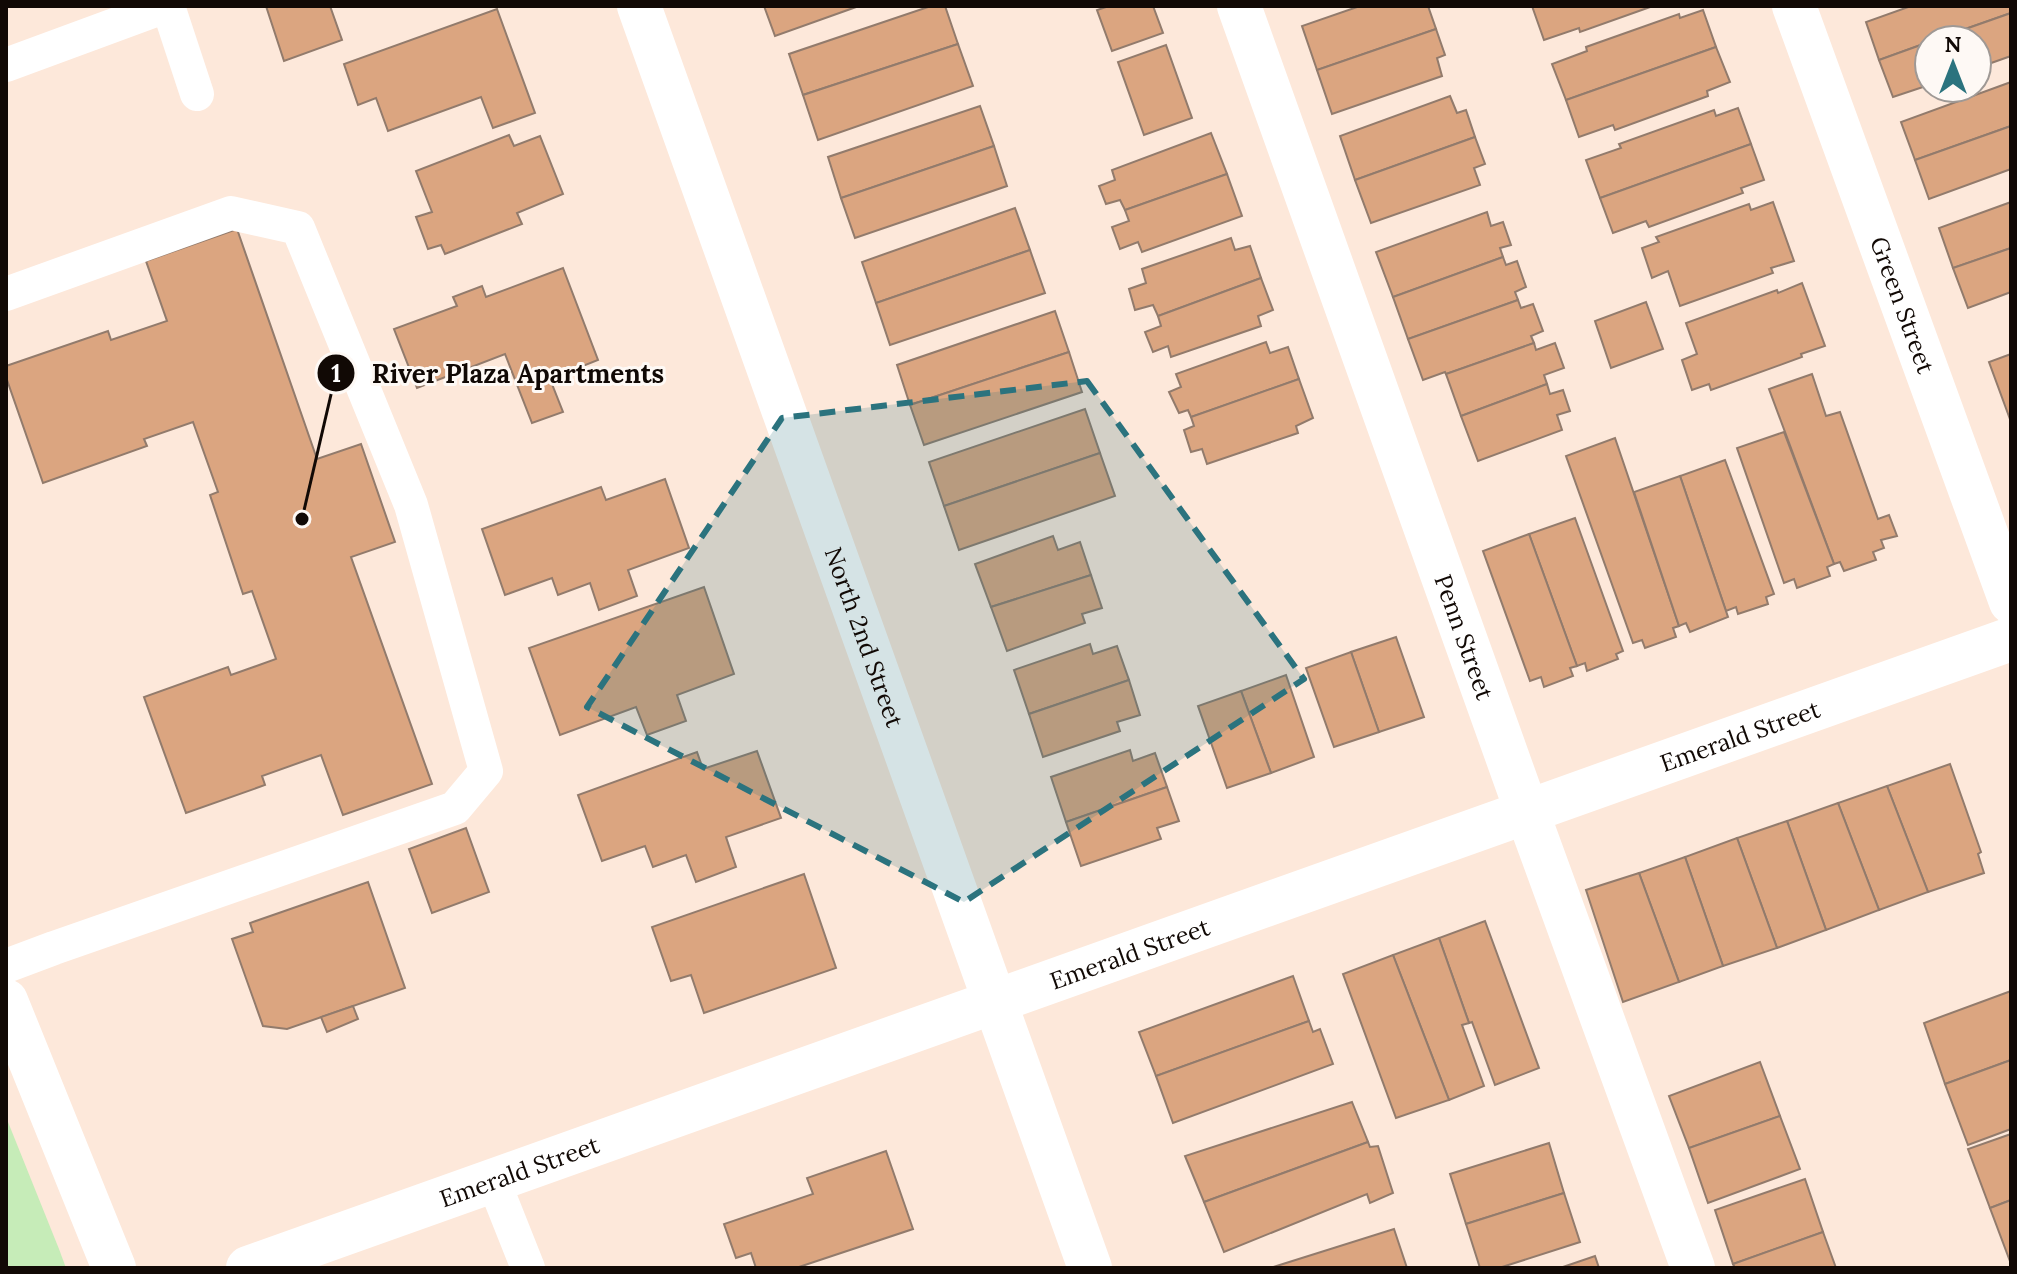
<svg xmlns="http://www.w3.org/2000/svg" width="2017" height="1274" viewBox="0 0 2017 1274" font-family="Lora,serif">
  <rect width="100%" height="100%" fill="#fde8da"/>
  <path fill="#c6ecb8" d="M 6,1117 L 59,1249 L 66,1268 L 6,1268 Z"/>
  <g fill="#dba580" stroke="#927b6c" stroke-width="2">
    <path d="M 266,6 L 330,6 L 342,40 L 284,61 Z"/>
    <path d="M 764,6 L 859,6 L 775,36 Z"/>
    <path d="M 931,6 L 945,6 L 958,44 L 803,95 L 789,54 Z"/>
    <path d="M 1109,6 L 1153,6 L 1163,33 L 1112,51 L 1097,10 Z"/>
    <path d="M 1360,6 L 1428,6 L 1436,29 L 1317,70 L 1302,26 Z"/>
    <path d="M 1532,6 L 1653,6 L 1580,32 L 1579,28 L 1544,40 Z"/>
    <path d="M 1911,6 L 2011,6 L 2011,13 L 1934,40 L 1929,40 L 1929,42 L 1879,60 L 1866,22 Z"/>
    <path d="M 497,9 L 535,113 L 493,128 L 481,97 L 388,131 L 376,98 L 358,105 L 344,64 Z"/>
    <path d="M 1703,10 L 1716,47 L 1566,100 L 1552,64 L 1587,51 L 1586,47 L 1679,14 L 1680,18 Z"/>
    <path d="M 2011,13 L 2011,56 L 1977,68 L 1977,40 L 1934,40 Z"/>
    <path d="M 1436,29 L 1445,55 L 1437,58 L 1442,76 L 1332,114 L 1317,70 Z"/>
    <path d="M 1929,42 L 1929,85 L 1893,97 L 1879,60 Z"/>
    <path d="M 958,44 L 973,86 L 818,140 L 803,95 Z"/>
    <path d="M 1166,45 L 1192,118 L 1144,135 L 1118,62 Z"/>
    <path d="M 1716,47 L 1730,82 L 1707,91 L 1708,96 L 1615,130 L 1613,125 L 1579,137 L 1566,100 Z"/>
    <path d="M 2011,82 L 2011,126 L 1915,160 L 1901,122 Z"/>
    <path d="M 1450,96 L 1457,113 L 1466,110 L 1475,137 L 1355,180 L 1340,136 Z"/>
    <path d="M 980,106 L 994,146 L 841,198 L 828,157 Z"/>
    <path d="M 1738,108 L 1751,144 L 1600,198 L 1586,160 L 1621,148 L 1619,144 L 1714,110 L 1716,116 Z"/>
    <path d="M 2011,126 L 2011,169 L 1929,199 L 1915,160 Z"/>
    <path d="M 1211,133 L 1227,174 L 1125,210 L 1120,200 L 1106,204 L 1099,186 L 1115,180 L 1112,170 Z"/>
    <path d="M 509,135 L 514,146 L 540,136 L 563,194 L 517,213 L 522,224 L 445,254 L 441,245 L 428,249 L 416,217 L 432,212 L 416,171 Z"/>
    <path d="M 1475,137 L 1485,164 L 1474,168 L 1480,185 L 1371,223 L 1355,180 Z"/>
    <path d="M 1751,144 L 1764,180 L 1741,188 L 1743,193 L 1649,227 L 1646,221 L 1613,233 L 1600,198 Z"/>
    <path d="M 994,146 L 1007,186 L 855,238 L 841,198 Z"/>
    <path d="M 1227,174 L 1242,216 L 1142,252 L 1138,242 L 1120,249 L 1112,227 L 1129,221 L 1125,210 Z"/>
    <path d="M 1773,202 L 1794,261 L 1771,268 L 1773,273 L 1680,306 L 1668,271 L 1652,278 L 1642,248 L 1659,242 L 1656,237 L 1749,204 L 1751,210 Z"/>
    <path d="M 2011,202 L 2011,248 L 1953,268 L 1939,228 Z"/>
    <path d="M 1015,208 L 1030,250 L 876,303 L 862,262 Z"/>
    <path d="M 1487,212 L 1491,226 L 1503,222 L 1511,245 L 1500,248 L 1503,257 L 1393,297 L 1376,252 Z"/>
    <path d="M 237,229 L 317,459 L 361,444 L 395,542 L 351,557 L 432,784 L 343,815 L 321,755 L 262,776 L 265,785 L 186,813 L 144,697 L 228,667 L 231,675 L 276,659 L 252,591 L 243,594 L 210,495 L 218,492 L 193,422 L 144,439 L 147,446 L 43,483 L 6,377 L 6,366 L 108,331 L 111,340 L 167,321 L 146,261 Z"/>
    <path d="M 1231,238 L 1235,250 L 1250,246 L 1261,278 L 1158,316 L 1153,305 L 1135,310 L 1129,289 L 1146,283 L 1142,269 Z"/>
    <path d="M 2011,248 L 2011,292 L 1968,308 L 1953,268 Z"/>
    <path d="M 1030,250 L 1045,293 L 890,345 L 876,303 Z"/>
    <path d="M 1503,257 L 1506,265 L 1517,261 L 1526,287 L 1515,292 L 1518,300 L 1408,339 L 1393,297 Z"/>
    <path d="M 563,268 L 598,360 L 550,379 L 563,412 L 532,423 L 505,354 L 417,388 L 394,329 L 457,306 L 453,297 L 482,286 L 486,297 Z"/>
    <path d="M 1261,278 L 1273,310 L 1258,316 L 1261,326 L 1171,357 L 1168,346 L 1153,352 L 1145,332 L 1161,326 L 1158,316 Z"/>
    <path d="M 1802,283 L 1825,346 L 1801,354 L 1802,357 L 1711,390 L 1709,384 L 1692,390 L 1682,360 L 1697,354 L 1686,323 L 1777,290 L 1778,293 Z"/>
    <path d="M 1518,300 L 1521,308 L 1533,304 L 1543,331 L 1531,336 L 1534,343 L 1446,374 L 1445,372 L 1423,380 L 1408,339 Z"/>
    <path d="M 1646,302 L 1663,349 L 1611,368 L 1595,321 Z"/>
    <path d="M 1055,311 L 1069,352 L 910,405 L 897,365 Z"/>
    <path d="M 1266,342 L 1270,353 L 1288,347 L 1299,379 L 1191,417 L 1188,410 L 1179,413 L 1169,392 L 1181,387 L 1176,374 Z"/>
    <path d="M 1534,343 L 1536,350 L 1555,343 L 1564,368 L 1544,375 L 1547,384 L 1461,416 L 1446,374 Z"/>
    <path d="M 1069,352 L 1082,392 L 924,445 L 910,405 Z"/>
    <path d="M 2011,354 L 2011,422 L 1989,362 Z"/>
    <path d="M 1812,374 L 1826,416 L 1840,412 L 1878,519 L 1889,515 L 1897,536 L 1881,540 L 1884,548 L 1873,552 L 1876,560 L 1844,571 L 1840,562 L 1834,564 L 1769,389 Z"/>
    <path d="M 1299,379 L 1313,418 L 1296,426 L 1298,433 L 1207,464 L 1202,449 L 1191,452 L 1184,430 L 1194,426 L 1191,417 Z"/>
    <path d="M 1547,384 L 1550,394 L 1563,390 L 1570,411 L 1557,415 L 1562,430 L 1478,461 L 1461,416 Z"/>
    <path d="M 1085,409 L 1100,453 L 944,506 L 929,462 Z"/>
    <path d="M 1784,432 L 1834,564 L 1827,567 L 1830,576 L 1797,588 L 1794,579 L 1784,583 L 1737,448 Z"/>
    <path d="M 1615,438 L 1679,626 L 1673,628 L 1676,637 L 1645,648 L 1642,640 L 1633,643 L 1566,456 Z"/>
    <path d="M 1100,453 L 1115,496 L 959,550 L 944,506 Z"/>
    <path d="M 1725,460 L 1774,594 L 1766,597 L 1768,604 L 1738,614 L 1736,607 L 1726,611 L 1680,476 Z"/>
    <path d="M 1680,476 L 1728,617 L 1690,632 L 1686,623 L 1679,626 L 1634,492 Z"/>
    <path d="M 665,479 L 689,548 L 628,570 L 637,596 L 599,610 L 590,583 L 558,595 L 552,578 L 505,595 L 482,529 L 601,487 L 606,500 Z"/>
    <path d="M 1575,518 L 1623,651 L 1616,654 L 1618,659 L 1587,671 L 1585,663 L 1577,666 L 1529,534 Z"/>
    <path d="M 1529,534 L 1577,666 L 1570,668 L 1573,676 L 1544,687 L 1541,677 L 1530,681 L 1483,551 Z"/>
    <path d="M 1053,536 L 1058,550 L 1080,542 L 1091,575 L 991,607 L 975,564 Z"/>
    <path d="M 1091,575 L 1102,608 L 1082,614 L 1085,623 L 1007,651 L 991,607 Z"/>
    <path d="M 704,587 L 734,674 L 677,695 L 686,721 L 647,735 L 636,707 L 560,735 L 529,648 Z"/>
    <path d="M 1396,637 L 1424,717 L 1379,732 L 1351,652 Z"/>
    <path d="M 1090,644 L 1093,654 L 1117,646 L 1129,680 L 1029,714 L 1014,670 Z"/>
    <path d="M 1351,652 L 1379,732 L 1334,747 L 1306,668 Z"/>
    <path d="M 1286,675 L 1314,757 L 1271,773 L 1241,691 Z"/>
    <path d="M 1129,680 L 1140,715 L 1117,722 L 1120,731 L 1043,757 L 1029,714 Z"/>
    <path d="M 1241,691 L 1271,773 L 1227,788 L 1198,706 Z"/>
    <path d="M 1130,750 L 1133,761 L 1155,753 L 1167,787 L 1066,822 L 1051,777 Z"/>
    <path d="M 757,751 L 781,818 L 726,837 L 736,867 L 696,882 L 686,855 L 653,867 L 645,846 L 602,861 L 578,795 L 697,752 L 703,769 Z"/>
    <path d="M 1950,764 L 1981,852 L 1978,854 L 1984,873 L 1928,892 L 1887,786 Z"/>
    <path d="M 1887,786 L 1928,892 L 1879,910 L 1838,803 Z"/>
    <path d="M 1167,787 L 1179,821 L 1157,828 L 1161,839 L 1081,866 L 1066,822 Z"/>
    <path d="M 1838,803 L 1879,910 L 1826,930 L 1787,821 Z"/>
    <path d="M 1787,821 L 1826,930 L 1777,948 L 1737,838 Z"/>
    <path d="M 466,828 L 489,892 L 432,913 L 409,849 Z"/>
    <path d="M 1737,838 L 1777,948 L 1723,966 L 1685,857 Z"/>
    <path d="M 1685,857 L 1723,966 L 1679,982 L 1639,873 Z"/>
    <path d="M 1639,873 L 1679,982 L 1623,1002 L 1586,890 Z"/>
    <path d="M 804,874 L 836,968 L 704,1013 L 691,975 L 671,981 L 652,927 Z"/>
    <path d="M 368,882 L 405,988 L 287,1029 L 263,1026 L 232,939 L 253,932 L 250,923 Z"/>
    <path d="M 1485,921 L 1539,1068 L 1495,1085 L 1472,1022 L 1469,1023 L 1439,938 Z"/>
    <path d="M 1439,938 L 1469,1023 L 1462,1025 L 1484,1086 L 1449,1100 L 1393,955 Z"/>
    <path d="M 1393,955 L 1449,1100 L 1396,1118 L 1343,974 Z"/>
    <path d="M 1293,976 L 1309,1021 L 1156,1076 L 1139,1032 Z"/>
    <path d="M 2011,991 L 2011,1060 L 1945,1084 L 1924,1023 Z"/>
    <path d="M 353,1006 L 358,1019 L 327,1032 L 321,1017 Z"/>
    <path d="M 1309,1021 L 1313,1032 L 1320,1029 L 1333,1064 L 1173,1123 L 1156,1076 Z"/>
    <path d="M 2011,1060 L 2011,1129 L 1968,1145 L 1945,1084 Z"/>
    <path d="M 1760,1062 L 1780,1116 L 1689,1148 L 1669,1096 Z"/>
    <path d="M 1352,1102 L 1368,1142 L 1204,1202 L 1185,1156 Z"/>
    <path d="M 1780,1116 L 1800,1169 L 1708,1203 L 1689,1148 Z"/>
    <path d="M 2011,1134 L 2011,1200 L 1990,1208 L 1968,1149 Z"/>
    <path d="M 1368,1142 L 1370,1147 L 1378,1146 L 1393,1193 L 1370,1203 L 1367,1194 L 1224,1252 L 1204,1202 Z"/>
    <path d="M 1549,1143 L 1564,1193 L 1466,1224 L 1450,1174 Z"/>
    <path d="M 886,1151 L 913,1229 L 796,1268 L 756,1268 L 751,1253 L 736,1258 L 724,1224 L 813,1194 L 807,1178 Z"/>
    <path d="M 1805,1179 L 1823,1232 L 1733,1264 L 1715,1210 Z"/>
    <path d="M 1564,1193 L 1580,1242 L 1499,1268 L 1480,1268 L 1466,1224 Z"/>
    <path d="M 2011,1200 L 2011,1264 L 1990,1208 Z"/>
    <path d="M 1394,1229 L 1407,1268 L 1270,1268 L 1286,1263 Z"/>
    <path d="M 1823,1232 L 1836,1268 L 1735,1268 L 1733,1264 Z"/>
    <path d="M 1595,1256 L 1599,1268 L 1560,1268 Z"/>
  </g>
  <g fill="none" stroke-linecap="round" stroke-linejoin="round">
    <g stroke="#fff" stroke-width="34">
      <path d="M 168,6 L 197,94"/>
      <path d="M 6,65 L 166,6"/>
      <path d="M 6,294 L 231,213 L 298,228 L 411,505 L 486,771 L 455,808 L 54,948 L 6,966"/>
      <path d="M 493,1180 L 528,1268"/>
    </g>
    <g stroke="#fff" stroke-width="44">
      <path id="s1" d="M 1239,6 L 1527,812 L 1693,1268"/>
      <path id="s2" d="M 1794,6 L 2011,602"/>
      <path id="s3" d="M 248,1268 L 2011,639"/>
    </g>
    <g stroke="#fff" stroke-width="44">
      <path id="s4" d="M 639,6 L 1090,1268"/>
      <path d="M 6,1001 L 114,1268"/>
    </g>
  </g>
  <path fill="#2b737e" fill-opacity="0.2" stroke="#2b737e" stroke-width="6" stroke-dasharray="16 10" stroke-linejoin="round" d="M 1087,381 L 1304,679 L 964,902 L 587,707 L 782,418 Z"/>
  <g text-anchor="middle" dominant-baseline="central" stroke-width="6" stroke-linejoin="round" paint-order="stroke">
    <g font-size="24" fill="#110905" stroke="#fef9f5">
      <text stroke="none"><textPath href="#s2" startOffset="318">Green Street</textPath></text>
      <text stroke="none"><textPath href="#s4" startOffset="670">North 2nd Street</textPath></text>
      <text stroke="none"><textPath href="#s1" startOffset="670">Penn Street</textPath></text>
      <text stroke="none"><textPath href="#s3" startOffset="1584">Emerald Street</textPath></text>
      <text stroke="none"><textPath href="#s3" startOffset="936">Emerald Street</textPath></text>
      <text stroke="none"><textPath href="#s3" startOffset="288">Emerald Street</textPath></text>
    </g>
  </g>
  <path fill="none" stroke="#110905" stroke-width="3" d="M302 519L336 373"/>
  <g fill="#110905" stroke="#fef9f5" stroke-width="3">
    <circle cx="302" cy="519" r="8"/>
    <circle cx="336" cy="373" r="20"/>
  </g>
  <g font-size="24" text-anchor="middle" font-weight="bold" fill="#fff">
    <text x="336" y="382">1</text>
  </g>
  <g font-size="26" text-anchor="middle" font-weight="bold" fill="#110905" stroke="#fef9f5" stroke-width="6" stroke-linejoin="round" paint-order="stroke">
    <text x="518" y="383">River Plaza Apartments</text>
  </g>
  <rect width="2017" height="1274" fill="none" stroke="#110905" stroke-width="16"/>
  <g transform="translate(1953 64)"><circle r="38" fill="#fef9f5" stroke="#9f9995" stroke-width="2"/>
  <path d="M0-6L14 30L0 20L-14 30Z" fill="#2b737e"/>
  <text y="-12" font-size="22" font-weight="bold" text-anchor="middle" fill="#110905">N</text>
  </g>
</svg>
